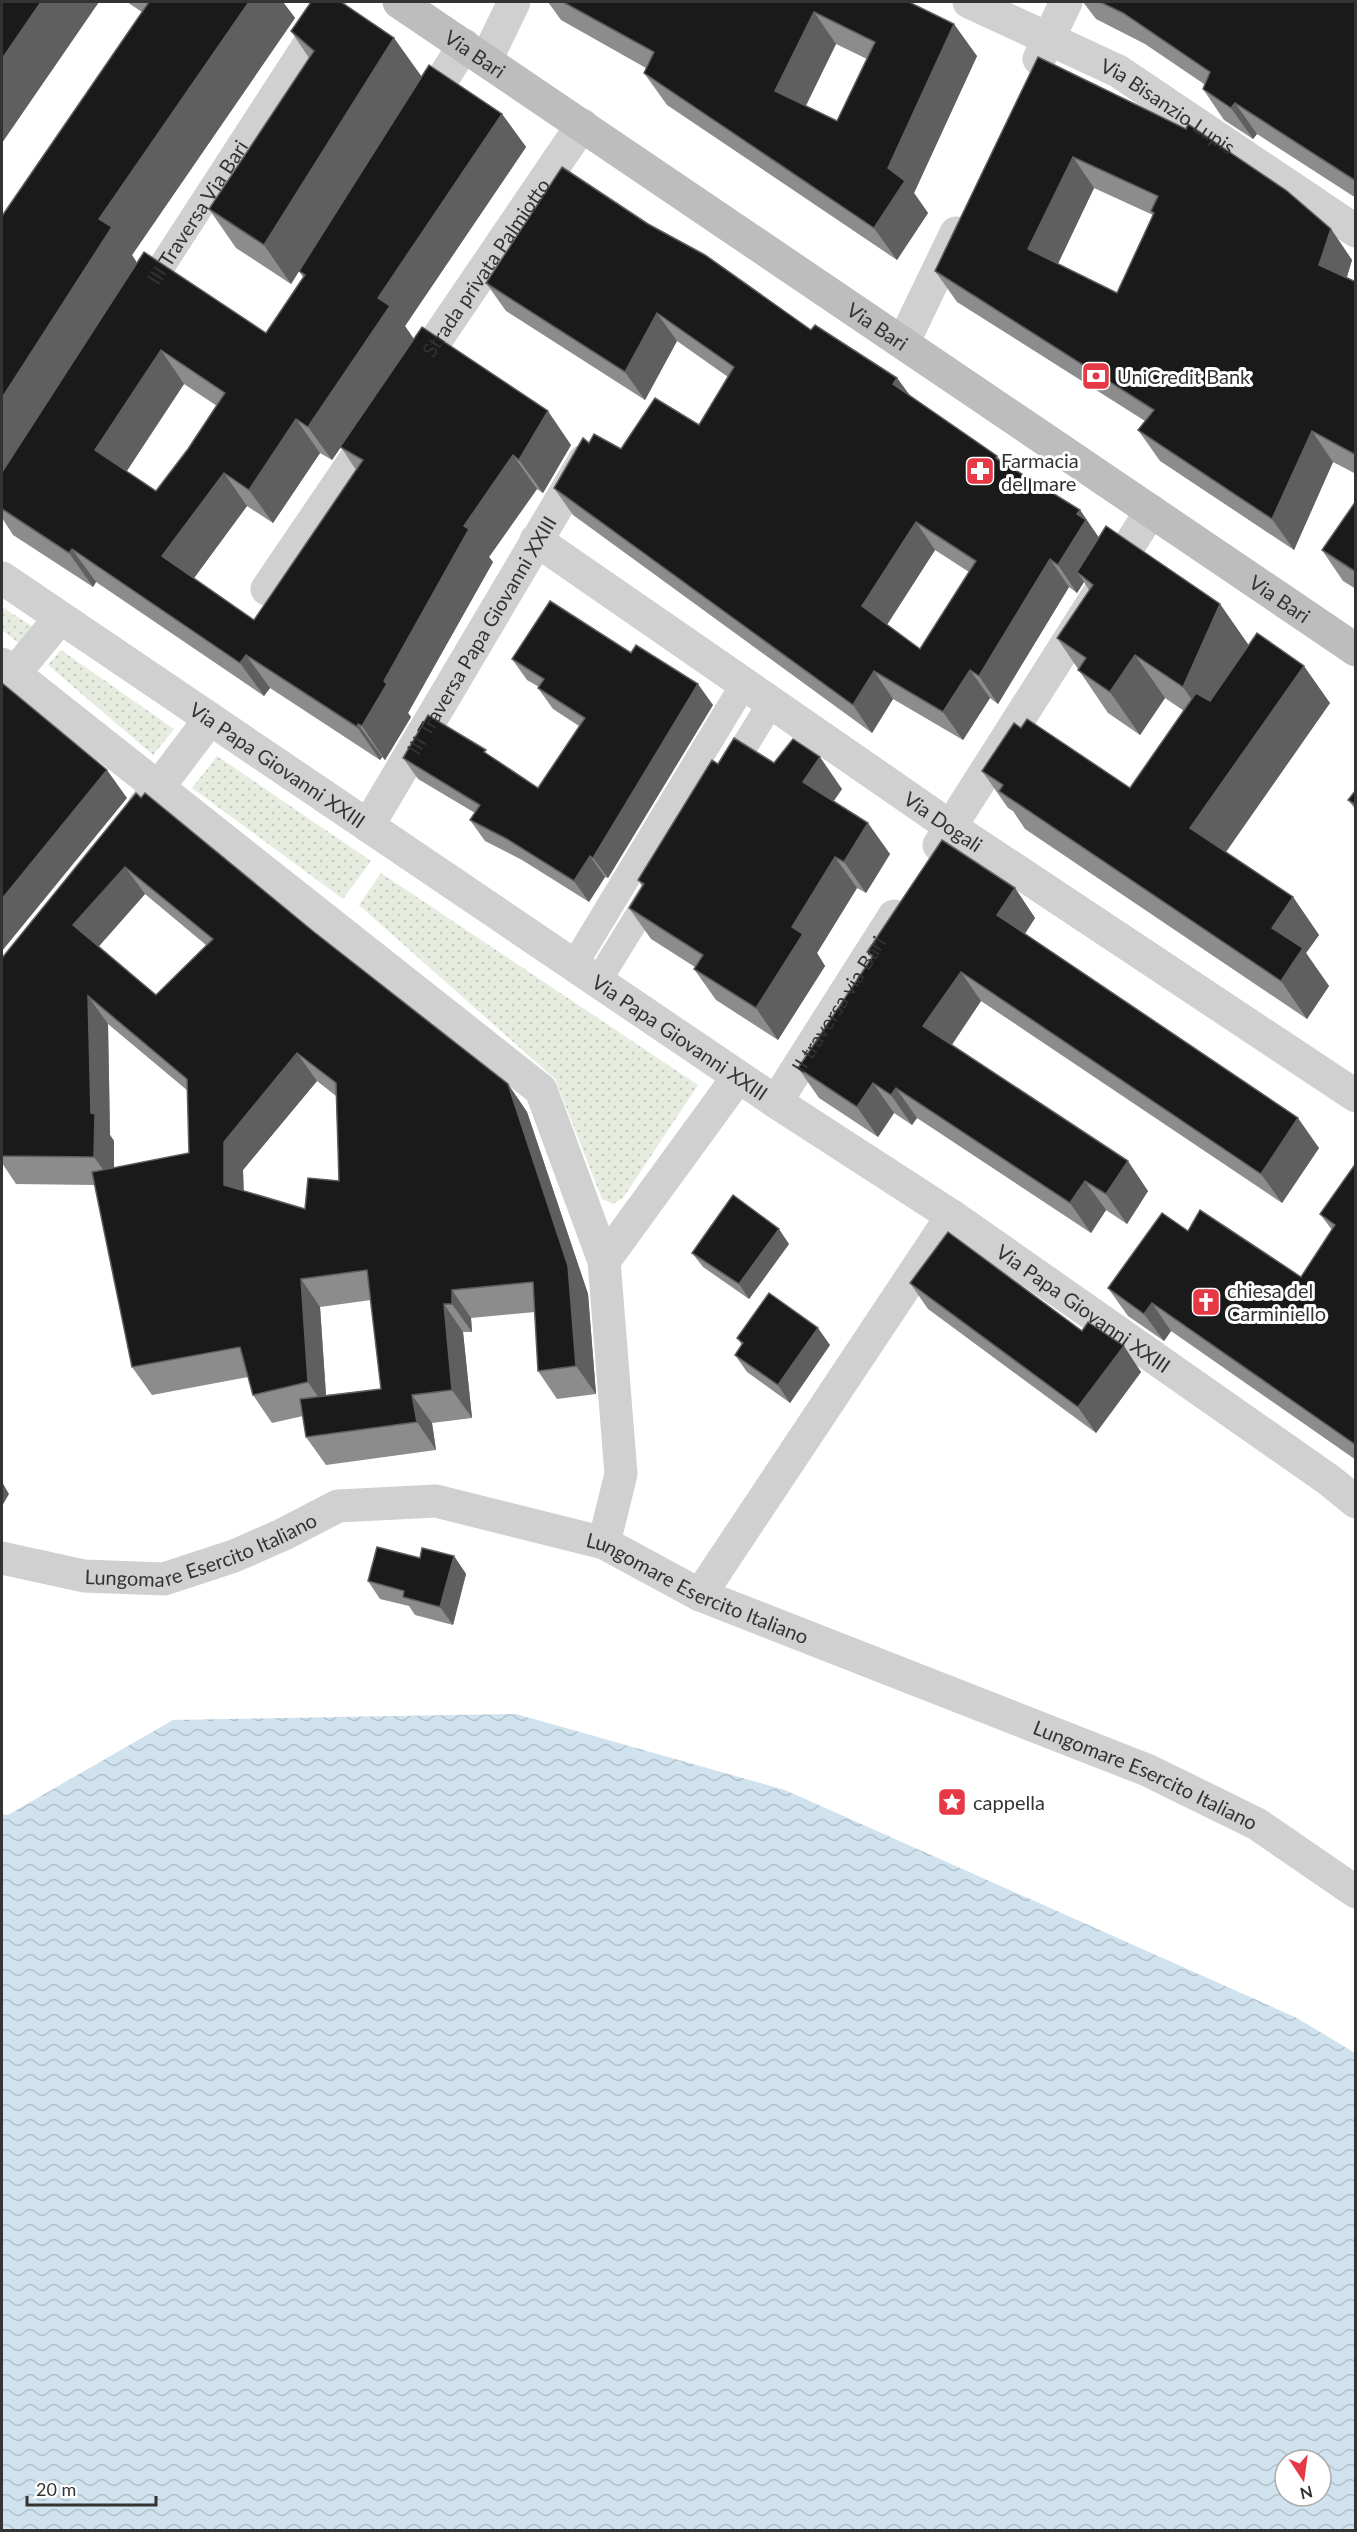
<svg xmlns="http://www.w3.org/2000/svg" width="1357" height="2532" viewBox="0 0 1357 2532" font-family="Lato,sans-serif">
  <defs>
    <pattern id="grass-dots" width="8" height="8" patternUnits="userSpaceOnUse" patternTransform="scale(1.5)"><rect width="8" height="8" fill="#e6ecdf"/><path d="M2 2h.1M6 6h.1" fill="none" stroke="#c6cbc0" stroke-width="1.8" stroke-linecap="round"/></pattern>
    <pattern id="water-waves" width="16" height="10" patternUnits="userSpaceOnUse" patternTransform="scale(1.5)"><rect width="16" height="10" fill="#cfe2ee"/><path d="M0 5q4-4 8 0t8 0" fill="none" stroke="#b2c2cd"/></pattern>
  </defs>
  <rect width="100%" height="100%" fill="#fff"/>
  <g fill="url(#grass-dots)">
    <path d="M 2,607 L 35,628 L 22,646 L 2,630 Z"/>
    <path d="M 61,650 L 174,729 L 153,755 L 48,665 Z"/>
    <path d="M 217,756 L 371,861 L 343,899 L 192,788 Z"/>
    <path d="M 381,873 L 698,1085 L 623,1198 L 613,1204 L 602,1199 L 555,1079 L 359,905 Z"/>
  </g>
  <path fill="url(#water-waves)" fill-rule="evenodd" d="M 516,1714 L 785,1790 L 1297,2018 L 1355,2053 L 1355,2530 L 2,2530 L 2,1814 L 8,1815 L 173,1720 ZM 1285,2460 L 1321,2460 L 1321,2496 L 1285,2496 Z"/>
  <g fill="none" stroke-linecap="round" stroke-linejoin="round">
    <g stroke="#d0d0d0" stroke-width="27">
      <path id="s1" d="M 143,295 L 333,2"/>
      <path d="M 726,776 L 771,703"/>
      <path d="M 574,965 L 744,684"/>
      <path d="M 598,981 L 656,887"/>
    </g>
    <g stroke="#d0d0d0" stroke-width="33">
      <path id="s2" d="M 969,2 L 1118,71 L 1356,231"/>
      <path d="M 1039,59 L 1066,2"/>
      <path d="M 486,60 L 514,2"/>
      <path d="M 422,112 L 464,45"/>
      <path d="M 903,343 L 956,233"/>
      <path id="s3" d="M 413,374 L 582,125"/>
      <path id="s4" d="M 536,540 L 951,827 L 1356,1096"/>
      <path id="s5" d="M 2,578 L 776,1102 L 952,1216 L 1329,1480 L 1356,1502"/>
      <path d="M 267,589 L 377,427"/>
      <path d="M 2,664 L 541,1090 L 604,1261 L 621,1474 L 604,1543"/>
      <path d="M 14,674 L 60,618"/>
      <path d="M 144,806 L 210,719"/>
      <path id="s6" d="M 368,826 L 584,461"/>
      <path d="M 939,845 L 1151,511"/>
      <path id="s7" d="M 776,1102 L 894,916"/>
      <path d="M 604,1261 L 738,1077"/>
      <path id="s8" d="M 2,1558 L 84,1576 L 164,1579 L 234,1556 L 282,1535 L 338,1506 L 436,1501 L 604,1543 L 700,1595 L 1147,1770 L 1257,1824 L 1356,1892"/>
      <path d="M 700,1595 L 952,1216"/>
    </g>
    <path stroke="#bdbdbd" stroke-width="33" id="s9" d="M 399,2 L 1356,650"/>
  </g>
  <g fill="#8c8c8c" fill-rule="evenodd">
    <path d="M 127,2 L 283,2 L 295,18 L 132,255 L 137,263 L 266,333 L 303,277 L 299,271 L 291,284 L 236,248 L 209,209 L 309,58 L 291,31 L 394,38 L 421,77 L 502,114 L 526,147 L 405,326 L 413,339 L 571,445 L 543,493 L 537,489 L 489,557 L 493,562 L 408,713 L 411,717 L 385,760 L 382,757 L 380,760 L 270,688 L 264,696 L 96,582 L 93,587 L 13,535 L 2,518 L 2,216 L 142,12 ZM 184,384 L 217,406 L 188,449 L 156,491 L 127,471 ZM 341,447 L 356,470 L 254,620 L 194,578 L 247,506 L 273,523 L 320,453 L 332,460 Z"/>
    <path d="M 548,2 L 909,2 L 977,56 L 914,193 L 928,213 L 897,260 L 667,105 L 644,73 L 646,68 L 561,20 ZM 836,44 L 867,59 L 837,121 L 806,106 Z"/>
    <path d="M 1083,2 L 1356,2 L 1356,198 L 1257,134 L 1253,139 L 1224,120 L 1203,89 L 1204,84 L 1145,44 L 1096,19 Z"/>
    <path d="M 1038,57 L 1331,229 L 1352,260 L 1347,277 L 1356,282 L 1356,474 L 1333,462 L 1294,550 L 1160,461 L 1138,430 L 1145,421 L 957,302 L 935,271 ZM 1094,188 L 1153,215 L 1117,293 L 1058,264 Z"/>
    <path d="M 648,224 L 811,330 L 897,378 L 910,396 L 997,456 L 1002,462 L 1080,510 L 1099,538 L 1220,604 L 1248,645 L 1330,703 L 1226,852 L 1293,897 L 1319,935 L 1306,953 L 1329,986 L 1307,1019 L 1025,829 L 1013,811 L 1008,808 L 982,771 L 1021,728 L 1130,788 L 1184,711 L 1165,698 L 1140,735 L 1108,713 L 1057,638 L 1089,590 L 1084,582 L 1077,593 L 1069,587 L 998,704 L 990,698 L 963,740 L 893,699 L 872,733 L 573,515 L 554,488 L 589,443 L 621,449 L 699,425 L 728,377 L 677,341 L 645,400 L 506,311 L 486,283 ZM 935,550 L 969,572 L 920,649 L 887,625 Z"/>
    <path d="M 1356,501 L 1356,589 L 1343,581 L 1322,550 Z"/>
    <path d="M 512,659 L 713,705 L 608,878 L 605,877 L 589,902 L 522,860 L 485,841 L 470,820 L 475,813 L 418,779 L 403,758 L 490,756 L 538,788 L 579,726 L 553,709 L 538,688 L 539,687 L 527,680 Z"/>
    <path d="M 774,763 L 842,789 L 833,801 L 890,854 L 866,893 L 857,888 L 817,953 L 825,966 L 778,1040 L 716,1000 L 694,969 L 695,967 L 651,939 L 629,908 L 642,886 L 638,880 L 718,764 Z"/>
    <path d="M 1356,790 L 1356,810 L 1348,800 Z"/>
    <path d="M 136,793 L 508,1084 L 527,1112 L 588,1294 L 596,1394 L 557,1399 L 538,1371 L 535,1312 L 471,1318 L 472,1332 L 463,1332 L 472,1418 L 432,1423 L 436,1450 L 326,1465 L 306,1437 L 303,1416 L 272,1423 L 253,1395 L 248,1377 L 152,1395 L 132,1367 L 95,1185 L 16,1184 L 2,1163 L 2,958 ZM 145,894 L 206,945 L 156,995 L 99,946 ZM 108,1024 L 188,1091 L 189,1153 L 114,1168 L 114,1141 L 110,1135 ZM 317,1081 L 336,1096 L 339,1181 L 305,1209 L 244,1191 L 243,1170 ZM 371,1300 L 381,1389 L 326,1395 L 320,1307 Z"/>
    <path d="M 1015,888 L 1035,918 L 1025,934 L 1319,1148 L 1282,1203 L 981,1001 L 952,1045 L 1148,1191 L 1127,1224 L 1106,1210 L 1091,1233 L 917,1118 L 912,1125 L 894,1113 L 878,1137 L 819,1098 L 798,1068 L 871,958 L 867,952 Z"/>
    <path d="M 1356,1163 L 1356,1460 L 1171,1331 L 1164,1341 L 1128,1316 L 1108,1288 L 1188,1231 L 1301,1277 L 1332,1230 L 1320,1214 Z"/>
    <path d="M 789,1244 L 749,1299 L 703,1267 L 692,1253 Z"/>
    <path d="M 910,1283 L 1082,1331 L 1141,1372 L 1096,1433 L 928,1309 Z"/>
    <path d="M 737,1338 L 830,1345 L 790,1403 L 747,1372 L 735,1355 L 742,1345 Z"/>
    <path d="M 454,1556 L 466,1574 L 453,1625 L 415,1615 L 409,1606 L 380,1599 L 368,1581 L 420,1558 Z"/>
  </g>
  <g fill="#5f5f5f">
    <path d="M 41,2 L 99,2 L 2,143 L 2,59 Z"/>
    <path d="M 249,2 L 283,2 L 295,18 L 132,255 L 141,269 L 2,484 L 2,398 L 99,219 Z"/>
    <path d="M 814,12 L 836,44 L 797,123 L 775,91 Z"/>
    <path d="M 954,24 L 977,56 L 914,193 L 928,213 L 897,260 L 874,228 L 888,168 Z"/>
    <path d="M 394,38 L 422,77 L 291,284 L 264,245 Z"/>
    <path d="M 1235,103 L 1257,134 L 1253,139 L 1231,108 Z"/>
    <path d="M 502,114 L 526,147 L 405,326 L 414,339 L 332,460 L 308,427 L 378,298 Z"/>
    <path d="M 1073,157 L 1094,188 L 1050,280 L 1028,249 Z"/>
    <path d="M 1331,229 L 1352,260 L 1341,296 L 1319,265 Z"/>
    <path d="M 657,313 L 677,341 L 645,400 L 625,372 Z"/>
    <path d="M 161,350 L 184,384 L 118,484 L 95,450 Z"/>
    <path d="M 897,378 L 917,405 L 893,384 Z"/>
    <path d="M 548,411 L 571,445 L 543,493 L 519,460 Z"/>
    <path d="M 296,419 L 320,453 L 273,523 L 249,490 Z"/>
    <path d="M 1312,431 L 1333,462 L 1294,550 L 1272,519 Z"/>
    <path d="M 513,455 L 537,489 L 489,557 L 493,562 L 408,713 L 411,717 L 385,760 L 362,726 L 384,681 L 464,526 Z"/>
    <path d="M 224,473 L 247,506 L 186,589 L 162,556 Z"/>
    <path d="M 1080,510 L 1106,548 L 1077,572 L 1084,582 L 1077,593 L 1058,565 Z"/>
    <path d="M 916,522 L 935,550 L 881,634 L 862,606 Z"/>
    <path d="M 72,549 L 96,582 L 93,587 L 69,553 Z"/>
    <path d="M 1050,559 L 1069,587 L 998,704 L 979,676 Z"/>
    <path d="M 1220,604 L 1250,647 L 1213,730 L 1183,687 Z"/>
    <path d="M 246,655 L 270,688 L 264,696 L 240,663 Z"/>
    <path d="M 1135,655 L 1165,698 L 1140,735 L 1110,692 Z"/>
    <path d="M 1304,666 L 1330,703 L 1216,866 L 1190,828 Z"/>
    <path d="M 970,670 L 990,698 L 963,740 L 943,712 Z"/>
    <path d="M 874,671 L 893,699 L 872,733 L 853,705 Z"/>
    <path d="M 698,684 L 713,705 L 608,878 L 593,858 Z"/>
    <path d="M 358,724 L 382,757 L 380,760 L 357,727 Z"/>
    <path d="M 820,757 L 842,789 L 825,814 L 803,782 Z"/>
    <path d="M 107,770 L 127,798 L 2,951 L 2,899 Z"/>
    <path d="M 868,823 L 890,854 L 866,893 L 844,862 Z"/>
    <path d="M 590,856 L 605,877 L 589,902 L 574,881 Z"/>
    <path d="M 835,857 L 857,888 L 817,953 L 825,966 L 778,1040 L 756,1008 L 792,927 Z"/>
    <path d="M 125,867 L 145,894 L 93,953 L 73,925 Z"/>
    <path d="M 1015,888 L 1035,918 L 1017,945 L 997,915 Z"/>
    <path d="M 1293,897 L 1319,935 L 1306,953 L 1329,986 L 1307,1019 L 1281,981 L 1272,928 Z"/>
    <path d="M 961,972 L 981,1001 L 944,1056 L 923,1026 Z"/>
    <path d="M 88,996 L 108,1024 L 110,1135 L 114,1141 L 114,1185 L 94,1157 L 91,1113 Z"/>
    <path d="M 297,1053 L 317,1081 L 243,1170 L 244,1213 L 224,1185 L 224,1142 Z"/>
    <path d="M 873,1083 L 894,1113 L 878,1137 L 857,1107 Z"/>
    <path d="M 508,1084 L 527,1112 L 588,1294 L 596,1394 L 576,1366 Z"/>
    <path d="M 896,1088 L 917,1118 L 912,1125 L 891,1095 Z"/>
    <path d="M 1298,1118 L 1319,1148 L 1282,1203 L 1261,1174 Z"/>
    <path d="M 1128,1161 L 1148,1191 L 1127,1224 L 1106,1194 Z"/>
    <path d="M 1085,1181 L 1106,1210 L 1091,1233 L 1070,1203 Z"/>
    <path d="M 779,1229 L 789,1244 L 749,1299 L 739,1284 Z"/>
    <path d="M 301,1279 L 320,1307 L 327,1410 L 308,1382 Z"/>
    <path d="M 452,1290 L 471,1318 L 472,1332 L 452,1304 Z"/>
    <path d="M 1152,1303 L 1171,1331 L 1164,1341 L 1144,1314 Z"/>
    <path d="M 444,1304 L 463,1332 L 472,1418 L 452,1390 Z"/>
    <path d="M 818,1328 L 830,1345 L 790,1403 L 778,1385 Z"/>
    <path d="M 1124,1346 L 1141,1372 L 1096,1433 L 1078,1407 Z"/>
    <path d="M 412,1395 L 432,1423 L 436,1450 L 417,1422 Z"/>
    <path d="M 2,1482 L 9,1494 L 2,1506 Z"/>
    <path d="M 454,1556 L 466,1574 L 453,1625 L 440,1607 Z"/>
  </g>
  <g fill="#1a1a1a" stroke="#5f5f5f" stroke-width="1.5" fill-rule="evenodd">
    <path d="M 2,2 L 41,2 L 2,59 Z"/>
    <path d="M 149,2 L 249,2 L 99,219 L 112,227 L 2,398 L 2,216 Z"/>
    <path d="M 311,2 L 341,2 L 394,38 L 264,245 L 209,209 L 314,51 L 291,31 Z"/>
    <path d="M 563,2 L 909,2 L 954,24 L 888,168 L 905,181 L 874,228 L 644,73 L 654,52 ZM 814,12 L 875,42 L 837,121 L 775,91 Z"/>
    <path d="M 1100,2 L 1356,2 L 1356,181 L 1235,103 L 1231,108 L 1203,89 L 1210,72 L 1123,13 Z"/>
    <path d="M 1038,57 L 1186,129 L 1188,124 L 1287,191 L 1331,229 L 1319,265 L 1356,282 L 1356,455 L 1312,431 L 1272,519 L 1138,430 L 1154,410 L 935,271 ZM 1073,157 L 1158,196 L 1151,211 L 1154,213 L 1117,293 L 1028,249 Z"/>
    <path d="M 429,65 L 502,114 L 378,298 L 390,306 L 308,427 L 296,419 L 249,490 L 224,473 L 162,556 L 254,620 L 363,460 L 340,447 L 422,327 L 548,411 L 519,460 L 513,455 L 464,526 L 469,529 L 384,681 L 387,684 L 362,726 L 358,724 L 357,727 L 246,655 L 240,663 L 72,549 L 69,553 L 2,509 L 2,472 L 144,252 L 266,333 L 305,275 L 299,271 ZM 161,350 L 225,393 L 188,449 L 156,491 L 95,450 Z"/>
    <path d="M 562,167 L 648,224 L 705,255 L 811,330 L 815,325 L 897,378 L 893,384 L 997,456 L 996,458 L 1080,510 L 1077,514 L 1086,520 L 1058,565 L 1050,559 L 979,676 L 970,670 L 943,712 L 874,671 L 853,705 L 554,488 L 583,438 L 589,443 L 594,434 L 621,449 L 655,398 L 699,425 L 734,367 L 657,313 L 625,372 L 486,283 ZM 916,522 L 976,561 L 920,649 L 862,606 Z"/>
    <path d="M 1356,501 L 1356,572 L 1322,550 Z"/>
    <path d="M 1106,526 L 1220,604 L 1183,687 L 1135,655 L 1110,692 L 1078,670 L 1086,658 L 1057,638 L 1093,585 L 1077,572 Z"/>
    <path d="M 550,601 L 631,653 L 636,645 L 698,684 L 593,858 L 590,856 L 574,881 L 507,839 L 470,820 L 480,805 L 403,758 L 428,715 L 486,750 L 484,752 L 538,788 L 585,718 L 538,688 L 544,679 L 512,659 Z"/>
    <path d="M 1257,633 L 1304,666 L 1190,828 L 1293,897 L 1272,928 L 1303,948 L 1281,981 L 999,791 L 1003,785 L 982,771 L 1014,723 L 1021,728 L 1027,719 L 1130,788 L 1196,693 L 1210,701 Z"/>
    <path d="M 2,683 L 107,770 L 2,899 Z"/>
    <path d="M 734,738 L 774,763 L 793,739 L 820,757 L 803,782 L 868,823 L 844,862 L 835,857 L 792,927 L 803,934 L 756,1008 L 694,969 L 703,955 L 629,908 L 644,884 L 638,880 L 712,760 L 718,764 Z"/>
    <path d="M 1356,790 L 1356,805 L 1348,800 Z"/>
    <path d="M 136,793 L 141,798 L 145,793 L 314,932 L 508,1084 L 568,1266 L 576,1366 L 538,1371 L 533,1282 L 452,1290 L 452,1304 L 444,1304 L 452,1390 L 412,1395 L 417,1422 L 306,1437 L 300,1399 L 381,1389 L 367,1270 L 301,1279 L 308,1382 L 253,1395 L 240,1347 L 132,1367 L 92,1172 L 189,1153 L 187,1079 L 88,996 L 91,1113 L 95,1114 L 94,1157 L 2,1156 L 2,958 ZM 125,867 L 213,939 L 156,995 L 73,925 ZM 297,1053 L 336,1083 L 339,1181 L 308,1178 L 305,1209 L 224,1185 L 224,1142 Z"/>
    <path d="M 942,840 L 1015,888 L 997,915 L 1298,1118 L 1261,1174 L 961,972 L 923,1026 L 1128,1161 L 1106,1194 L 1085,1181 L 1070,1203 L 896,1088 L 891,1095 L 873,1083 L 857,1107 L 798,1068 L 873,956 L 867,952 Z"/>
    <path d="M 1356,1163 L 1356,1445 L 1152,1303 L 1144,1314 L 1108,1288 L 1162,1213 L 1188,1231 L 1200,1210 L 1301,1277 L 1335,1225 L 1320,1214 Z"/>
    <path d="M 733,1195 L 779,1229 L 739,1284 L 692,1253 Z"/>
    <path d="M 948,1232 L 1082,1331 L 1088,1322 L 1124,1346 L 1078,1407 L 910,1283 Z"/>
    <path d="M 769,1293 L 818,1328 L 778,1385 L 735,1355 L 743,1343 L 737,1338 Z"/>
    <path d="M 377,1547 L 420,1558 L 422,1548 L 454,1556 L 440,1607 L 403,1597 L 404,1591 L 368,1581 Z"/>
  </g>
  <defs>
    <g id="bank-square" transform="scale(1.5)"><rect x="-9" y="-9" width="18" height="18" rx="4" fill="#e63946" stroke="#fff"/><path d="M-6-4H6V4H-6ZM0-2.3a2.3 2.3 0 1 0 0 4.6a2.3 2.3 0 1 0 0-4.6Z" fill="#fff"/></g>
    <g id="pharmacy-square" transform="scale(1.5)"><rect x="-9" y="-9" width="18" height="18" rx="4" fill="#e63946" stroke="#fff"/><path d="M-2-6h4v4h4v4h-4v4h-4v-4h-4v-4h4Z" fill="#fff"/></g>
    <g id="church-square" transform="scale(1.5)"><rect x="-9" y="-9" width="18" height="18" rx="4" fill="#e63946" stroke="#fff"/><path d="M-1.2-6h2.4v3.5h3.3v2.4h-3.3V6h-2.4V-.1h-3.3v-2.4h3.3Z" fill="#fff"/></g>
    <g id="sight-square" transform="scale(1.5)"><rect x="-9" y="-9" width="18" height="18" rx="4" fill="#e63946" stroke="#fff"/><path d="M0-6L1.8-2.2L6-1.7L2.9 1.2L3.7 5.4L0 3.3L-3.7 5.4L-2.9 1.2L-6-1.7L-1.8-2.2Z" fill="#fff"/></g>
  </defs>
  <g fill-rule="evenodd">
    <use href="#bank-square" x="1096" y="376"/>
    <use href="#pharmacy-square" x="980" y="471"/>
    <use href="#church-square" x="1206" y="1302"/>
    <use href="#sight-square" x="952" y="1802"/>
  </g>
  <g text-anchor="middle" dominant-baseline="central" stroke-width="6" stroke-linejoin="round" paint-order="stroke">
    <g font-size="20" fill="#333" stroke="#fff">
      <text stroke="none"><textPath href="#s9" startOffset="92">Via Bari</textPath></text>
      <text stroke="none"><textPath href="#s2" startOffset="225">Via Bisanzio Lupis</textPath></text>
      <text stroke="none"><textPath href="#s1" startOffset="99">III Traversa Via Bari</textPath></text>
      <text stroke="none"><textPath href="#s3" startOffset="129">Strada privata Palmiotto</textPath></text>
      <text stroke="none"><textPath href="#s9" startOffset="578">Via Bari</textPath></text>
      <text stroke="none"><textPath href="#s9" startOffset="1064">Via Bari</textPath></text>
      <text stroke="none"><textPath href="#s6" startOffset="222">III Traversa Papa Giovanni XXIII</textPath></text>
      <text stroke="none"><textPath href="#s5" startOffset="333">Via Papa Giovanni XXIII</textPath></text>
      <text stroke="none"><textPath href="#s4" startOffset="495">Via Dogali</textPath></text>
      <text stroke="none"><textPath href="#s7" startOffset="116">II traversa via Bari</textPath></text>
      <text stroke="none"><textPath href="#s5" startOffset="819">Via Papa Giovanni XXIII</textPath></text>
      <text stroke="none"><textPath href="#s5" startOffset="1305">Via Papa Giovanni XXIII</textPath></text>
      <text stroke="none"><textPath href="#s8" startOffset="206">Lungomare Esercito Italiano</textPath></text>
      <text stroke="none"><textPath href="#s8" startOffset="728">Lungomare Esercito Italiano</textPath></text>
      <text stroke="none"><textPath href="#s8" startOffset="1214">Lungomare Esercito Italiano</textPath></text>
    </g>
    <g font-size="20" fill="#333" stroke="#fff" text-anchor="start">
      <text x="1117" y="376">UniCredit Bank</text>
      <text x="1001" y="460">Farmacia<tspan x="1001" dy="23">del mare</tspan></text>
      <text x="1227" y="1290">chiesa del<tspan x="1227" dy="23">Carminiello</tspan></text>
      <text x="973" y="1802">cappella</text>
    </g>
  </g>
  <rect width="1357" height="2532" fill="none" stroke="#333333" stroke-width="6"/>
  <g transform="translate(1303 2478) rotate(167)"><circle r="28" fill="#ffffff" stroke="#adadad" stroke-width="1.5"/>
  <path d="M0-4.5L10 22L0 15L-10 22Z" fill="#e63946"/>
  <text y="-9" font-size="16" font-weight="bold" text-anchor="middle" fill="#333333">N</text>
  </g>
  <path d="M27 2496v9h129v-9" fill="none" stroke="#333333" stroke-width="3"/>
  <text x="36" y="2496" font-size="18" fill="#333333" stroke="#ffffff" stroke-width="4.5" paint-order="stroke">20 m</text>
</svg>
